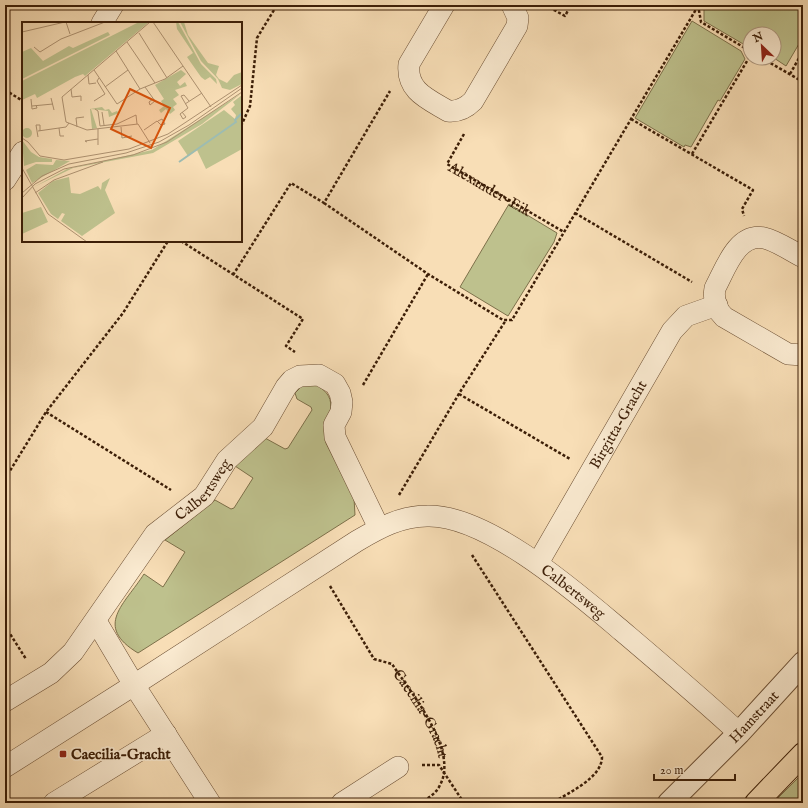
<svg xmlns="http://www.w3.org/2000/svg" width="808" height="808" viewBox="0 0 808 808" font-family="'IM FELL English',serif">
  <rect width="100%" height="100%" fill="#f8deb6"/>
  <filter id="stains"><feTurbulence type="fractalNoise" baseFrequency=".005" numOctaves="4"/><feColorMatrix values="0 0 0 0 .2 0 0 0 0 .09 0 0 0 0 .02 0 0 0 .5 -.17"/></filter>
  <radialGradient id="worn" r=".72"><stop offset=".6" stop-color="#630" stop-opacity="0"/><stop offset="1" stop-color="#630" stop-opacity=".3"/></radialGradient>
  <g fill="#bec18d" stroke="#7d704a">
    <path d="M 704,5 L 803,5 L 803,37 L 786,66 L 774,58 L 774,34 L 750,34 L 750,48 L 704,21 Z"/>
    <path d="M 692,21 L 741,51 L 745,59 L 720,101 L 718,100 L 691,147 L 685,145 L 684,147 L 635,118 Z"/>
    <path d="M 509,204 L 557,233 L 554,242 L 508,316 L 460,287 Z"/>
    <path d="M 314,384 C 345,399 323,419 326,443 L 354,498 L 355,515 L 138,653 C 93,626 125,604 144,574 L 163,587 L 185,552 L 165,540 L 215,500 L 231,509 L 234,508 L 253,478 L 235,466 L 265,438 L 285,449 L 288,448 L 312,410 L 311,407 L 297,399 L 295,393 L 302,386 Z"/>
    <path d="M 803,773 L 803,803 L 773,803 Z"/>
  </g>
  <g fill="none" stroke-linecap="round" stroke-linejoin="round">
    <g stroke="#6b4e33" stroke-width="22">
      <g id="minor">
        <path d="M 444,5 L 409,64 C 406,91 428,99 448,111 C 458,112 466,108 473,101 L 517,26 L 518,18 L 512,5"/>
        <path d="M 102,23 L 113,5"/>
        <path d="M 5,180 L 23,152"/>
        <path d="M 803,257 C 791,251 777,241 764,238 C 737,232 725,270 715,288 C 713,299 716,309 724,317 L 788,354 L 803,355"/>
        <path id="s3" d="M 538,563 L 672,331 L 686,316 L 717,305"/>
        <path d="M 96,621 L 134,685 L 210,803"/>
        <path id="s4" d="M 5,701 L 51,673 L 73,652 L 155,534 L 204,496 L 227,460 L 263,427 L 286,387 L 292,380 L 300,376 L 319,375 L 335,384 L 340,393 L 342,402 L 341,412 L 334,425 L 335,437 L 379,528"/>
        <path id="s5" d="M 5,767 L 134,685 L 357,541 C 379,528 401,516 427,516 C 487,514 578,594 622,631 C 662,665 701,698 739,733"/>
        <path d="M 54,803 L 166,734"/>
        <path d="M 342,803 L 398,767"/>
      </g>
    </g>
    <g stroke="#6b4e33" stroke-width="24">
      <g id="tertiary">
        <path id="s6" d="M 669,803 L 739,733 L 803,663"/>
      </g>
    </g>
    <g stroke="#3c1e07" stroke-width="24">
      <path id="trunk" d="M 756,803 L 803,754"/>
    </g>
    <g stroke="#3c1e07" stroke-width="2.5" stroke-dasharray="3 2" stroke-linecap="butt">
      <path d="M 545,5 L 565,16 L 571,5"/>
      <path d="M 698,5 L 701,22 L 750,51"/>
      <path d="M 762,58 L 803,82"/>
      <path d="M 790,74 L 803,51"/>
      <path d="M 5,90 L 23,101"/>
      <path d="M 631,119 L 753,190 L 742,209 L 744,216"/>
      <path d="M 241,126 L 250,106 L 257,38 L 277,5"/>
      <path id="s1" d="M 464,134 L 447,164 L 564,232"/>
      <path d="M 692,154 L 750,56"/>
      <path d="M 324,203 L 428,274 L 503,320 L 512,320 L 698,6"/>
      <path d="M 575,213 L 692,282"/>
      <path d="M 181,241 L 303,319 L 286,346 L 295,352"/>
      <path d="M 233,275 L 291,183 L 324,203 L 390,91"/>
      <path d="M 363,385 L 428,274"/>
      <path d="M 459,394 L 570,459"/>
      <path d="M 46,412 L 171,490"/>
      <path d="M 5,479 L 46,412 L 123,313 L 168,241"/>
      <path d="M 399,495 L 460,392 L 506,320"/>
      <path d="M 472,555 L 602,757 C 602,778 568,793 552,803"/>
      <path id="s2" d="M 330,586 L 374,659 L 392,664 C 411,693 459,750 440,785 C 436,794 428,798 420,803"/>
      <path d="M 5,626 L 26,659"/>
      <path d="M 422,765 L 439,765 L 464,803"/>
    </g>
    <use href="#minor" stroke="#faead0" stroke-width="21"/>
    <use href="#tertiary" stroke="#faead0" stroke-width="22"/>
    <use href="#trunk" stroke="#f8deb6" stroke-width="22"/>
  </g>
  <rect fill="#8f2418" stroke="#faead0" stroke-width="1.5" x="59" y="750" width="8" height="8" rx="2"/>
  <g text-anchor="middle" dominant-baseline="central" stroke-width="3.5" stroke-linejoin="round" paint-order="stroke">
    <g font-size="15" fill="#3c1e07" stroke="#faead0">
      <text stroke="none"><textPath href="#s1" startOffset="84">Alexander-Eik</textPath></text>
      <text stroke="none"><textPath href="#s3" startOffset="160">Birgitta-Gracht</textPath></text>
      <text stroke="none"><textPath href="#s4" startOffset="294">Calbertsweg</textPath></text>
      <text stroke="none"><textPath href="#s5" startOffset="661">Calbertsweg</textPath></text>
      <text stroke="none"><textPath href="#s2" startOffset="162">Caecilia-Gracht</textPath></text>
      <text stroke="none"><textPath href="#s6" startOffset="121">Hamstraat</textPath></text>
    </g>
    <g font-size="15" font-weight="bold" fill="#3c1e07" stroke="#faead0" text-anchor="start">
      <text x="71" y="754">Caecilia-Gracht</text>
    </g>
  </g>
  <g transform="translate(22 22)">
    <rect width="220" height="220" fill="#f8deb6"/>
    <path d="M 117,0 L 127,0 L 63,54 L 61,52 L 53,55 L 15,76 L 13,72 L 0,78 L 0,59 ZM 154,0 L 156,0 L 179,42 L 194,57 L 195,62 L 188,55 L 183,58 L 179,55 L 165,35 L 171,31 L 155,7 ZM 158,0 L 162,0 L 166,13 L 186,41 L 197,44 L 194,53 L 197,57 L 205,61 L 212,53 L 220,50 L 220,62 L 208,68 L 200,66 L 196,57 L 179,39 ZM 86,10 L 88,13 L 0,57 L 0,30 L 9,26 L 21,39 L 47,24 L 51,26 ZM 159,48 L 164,52 L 155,60 L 158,64 L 163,60 L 165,64 L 153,68 L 157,73 L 151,77 L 155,82 L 151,85 L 153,88 L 148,92 L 144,87 L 139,91 L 137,88 L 142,84 L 139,79 L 142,77 L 133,63 ZM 220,71 L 180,102 L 131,131 L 51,146 L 12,165 L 45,147 L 130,128 ZM 220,73 L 220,127 L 184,147 L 175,128 L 166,134 L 156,119 L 202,88 L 213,97 L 214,93 L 209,87 L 213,83 L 211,80 ZM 80,85 L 83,88 L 87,87 L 90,91 L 95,89 L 97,91 L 87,95 L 86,89 L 69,87 L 75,106 L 70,107 L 68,87 ZM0 111a5 5 0 1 1 10 0a5 5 0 1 1-10 0ZM 0,118 L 9,130 L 17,135 L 30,137 L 30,140 L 14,140 L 2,144 ZM 34,138 L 48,139 L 10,161 L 4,148 L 14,142 L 31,143 ZM 47,155 L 49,171 L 58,172 L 76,164 L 79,168 L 80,161 L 88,156 L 83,168 L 93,191 L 60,214 L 39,199 L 43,192 L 40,191 L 36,197 L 29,192 L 16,171 L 31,159 ZM 19,185 L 26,200 L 0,212 L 0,191 Z" fill="#bec18d"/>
    <path fill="none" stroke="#9dbcb2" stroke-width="2" d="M 157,140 L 214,100 L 213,98 L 220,91"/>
    <path fill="none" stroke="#ad9170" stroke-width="1" d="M 44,0 L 48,12M 131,0 L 189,85M 0,10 L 43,0M 117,11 L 145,56M 105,20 L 133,61M 12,25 L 18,30 L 39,17 L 83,0M 94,29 L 118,67M 72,48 L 95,82 L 118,67 L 143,57 L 161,44M 66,53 L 67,62 L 74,61M 77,56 L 75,59 L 83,72M 83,65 L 106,48M 123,65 L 133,79 L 128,83 L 127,80 L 131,77M 49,67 L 50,75 L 59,74 L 59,79M 29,76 L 32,88M 9,77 L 10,87 L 15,86 L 14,83M 72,79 L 83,72M 163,82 L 180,71M 10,84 L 31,82M 73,87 L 76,89 L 78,104M 80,90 L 82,103M 160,90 L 164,95 L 161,97 L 158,92 L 166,86 L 159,74 L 162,73 L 167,79M 78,104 L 95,102 L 114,93 L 115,102M 55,105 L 54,96 L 62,95M 99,105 L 100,116 L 110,114M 37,106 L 38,114 L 42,114M 76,107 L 76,123M 122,108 L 135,99 L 139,103 L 143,102 L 140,97 L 136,99M 16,109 L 44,105 L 47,101M 16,115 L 14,103 L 18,103 L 18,109M 0,116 L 6,120 L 18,134 L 42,138 L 107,127 L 146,112 L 220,63M 65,120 L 63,119 L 76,117M 128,121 L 116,102 L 65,108 L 44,100 L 40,75 L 128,0M 0,146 L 26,192 L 65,220M 0,171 L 20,154 L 47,142 L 104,131 L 137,120 L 167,103 L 220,66M 13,171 L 32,158 L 81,140M 0,176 L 13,162 L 42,147 L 111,133 L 145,120 L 220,70"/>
    <path fill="#d7530c" fill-opacity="0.15" stroke="#d7530c" stroke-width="2" d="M 108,67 L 148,86 L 129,126 L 89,107 Z"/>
    <rect width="220" height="220" fill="none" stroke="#3c1e07" stroke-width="2"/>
  </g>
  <rect width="808" height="808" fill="none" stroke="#f8deb6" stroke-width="20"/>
  <rect x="6" y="6" width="796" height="796" fill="none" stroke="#3c1e07" stroke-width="2"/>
  <rect x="10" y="10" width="788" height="788" fill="none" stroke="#3c1e07"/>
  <g transform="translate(762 46) rotate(335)"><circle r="19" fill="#faead0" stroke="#ae9880"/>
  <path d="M0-3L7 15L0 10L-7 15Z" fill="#8f2418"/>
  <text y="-6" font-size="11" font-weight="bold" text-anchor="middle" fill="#3c1e07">N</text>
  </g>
  <path d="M654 774v6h81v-6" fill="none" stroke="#3c1e07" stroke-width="2"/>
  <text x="660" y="774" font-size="12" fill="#3c1e07" stroke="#faead0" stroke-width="3" paint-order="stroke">20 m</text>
  <rect width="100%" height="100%" filter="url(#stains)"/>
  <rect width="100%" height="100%" fill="url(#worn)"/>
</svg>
